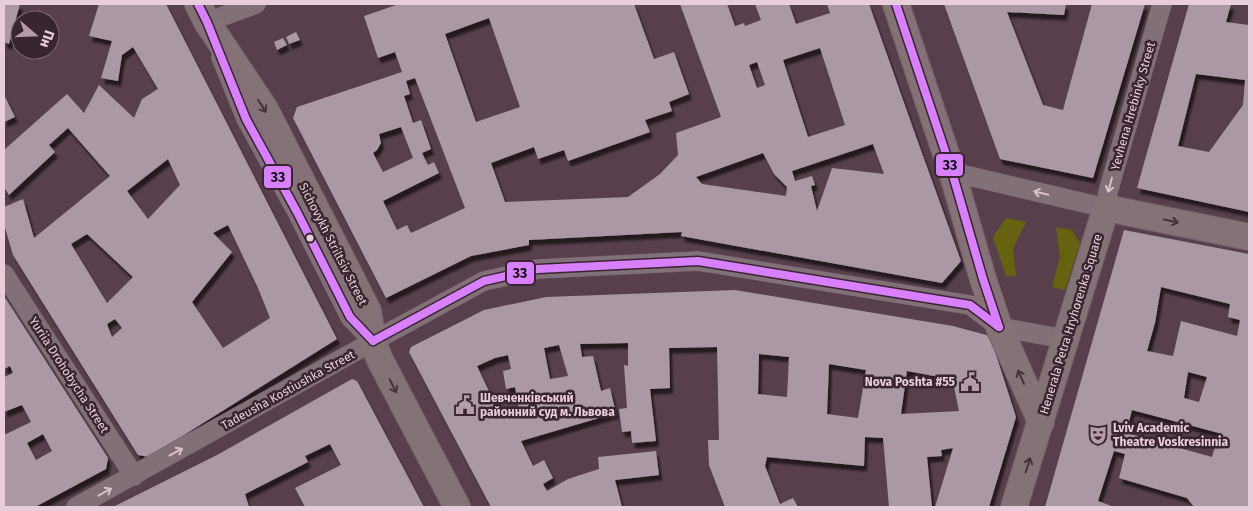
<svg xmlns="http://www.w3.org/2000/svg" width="1253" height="511" viewBox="0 0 1253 511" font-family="'Fira Sans',sans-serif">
  <defs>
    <filter id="shadow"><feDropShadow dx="3" dy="5.5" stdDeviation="1" flood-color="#0009"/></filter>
  </defs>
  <rect width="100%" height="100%" fill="#57404c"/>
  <g fill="#676210">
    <path d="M 1006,218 L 1026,222 L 1013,248 L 1016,276 L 1006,276 L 993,237 Z"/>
    <path d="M 1056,227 L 1072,230 L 1080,243 L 1065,290 L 1052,287 L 1060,257 Z"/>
  </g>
  <g fill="#aa98a5" fill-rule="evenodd" filter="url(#shadow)">
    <path d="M 4,4 L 20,4 L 9,44 L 4,42 Z"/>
    <path d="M 99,4 L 166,4 L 337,339 L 149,457 L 138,455 L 13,255 L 4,224 L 4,207 L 23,199 L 34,238 L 110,176 L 68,128 L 49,145 L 55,152 L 9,195 L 4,187 L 4,150 L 67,94 L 84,113 L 99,85 L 134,118 L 142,99 L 158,89 L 133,47 L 122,55 L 118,81 L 101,78 L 112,41 L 89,36 ZM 168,159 L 180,185 L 148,219 L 127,191 ZM 228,225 L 258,288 L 270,318 L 223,348 L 192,302 L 232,252 L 213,233 ZM 87,234 L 133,277 L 107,303 L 71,244 ZM 115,319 L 122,328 L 112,337 L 107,324 Z"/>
    <path d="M 399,4 L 634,4 L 654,59 L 674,52 L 689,94 L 669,102 L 672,111 L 645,120 L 650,132 L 568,161 L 564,150 L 538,159 L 534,147 L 491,163 L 505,202 L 628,197 L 660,174 L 678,155 L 676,133 L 721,117 L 680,4 L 727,4 L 735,26 L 744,23 L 745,26 L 761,20 L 755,4 L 789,4 L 796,24 L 830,13 L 827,4 L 869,4 L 914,131 L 961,261 L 942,283 L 681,236 L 682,232 L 529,240 L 529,245 L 471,256 L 386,298 L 293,118 L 297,107 L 402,72 L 395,52 L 378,58 L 364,16 ZM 489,18 L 520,107 L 476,122 L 445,34 ZM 820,48 L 845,125 L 808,137 L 783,60 ZM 757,62 L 765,85 L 757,88 L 749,65 ZM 415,78 L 465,208 L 411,233 L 407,225 L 397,230 L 383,201 L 439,173 L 434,162 L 428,165 L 422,153 L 431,149 L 421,120 L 413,123 L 404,96 L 410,94 L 406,81 ZM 401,127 L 413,158 L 383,172 L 373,153 L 377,150 L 381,143 L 379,134 ZM 873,144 L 884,174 L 832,168 L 817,211 L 811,186 L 815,185 L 812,176 L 795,181 L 792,171 ZM 763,153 L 774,174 L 787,187 L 786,196 L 702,184 L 696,177 Z"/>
    <path d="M 944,4 L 1066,4 L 1064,15 L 1007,12 L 1043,105 L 1063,110 L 1092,4 L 1145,4 L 1093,178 L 1000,159 Z"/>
    <path d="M 1189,4 L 1231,4 L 1226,22 L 1249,25 L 1249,212 L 1137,188 ZM 1196,74 L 1245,80 L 1243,105 L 1209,152 L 1178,146 Z"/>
    <path d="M 296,32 L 300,40 L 289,44 L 286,37 Z"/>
    <path d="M 283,38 L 287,45 L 277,50 L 274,42 Z"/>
    <path d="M 4,95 L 15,117 L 4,122 Z"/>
    <path d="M 1124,230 L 1249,254 L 1249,507 L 1194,507 L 1187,498 L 1119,478 L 1125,454 L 1114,451 L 1098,501 L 1114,507 L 1045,507 ZM 1161,287 L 1230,304 L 1228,317 L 1240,320 L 1237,336 L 1181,321 L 1173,356 L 1147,351 L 1155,323 ZM 1188,372 L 1207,377 L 1199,402 L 1184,398 ZM 1132,410 L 1219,433 L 1212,457 L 1126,433 Z"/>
    <path d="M 735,290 L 953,326 L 990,336 L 1016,417 L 989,507 L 935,507 L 953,448 L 941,450 L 942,456 L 927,457 L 932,507 L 889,507 L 883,438 L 865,437 L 864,466 L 767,457 L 765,466 L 780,504 L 793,498 L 798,507 L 725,507 L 709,465 L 708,440 L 719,440 L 717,347 L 669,348 L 670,388 L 650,389 L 656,441 L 632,443 L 631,431 L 622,432 L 619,409 L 627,408 L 624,365 L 628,366 L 628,343 L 580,344 L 582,357 L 593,356 L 601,391 L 610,388 L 616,413 L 521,441 L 533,466 L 544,460 L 553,478 L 543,484 L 547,491 L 568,479 L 599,469 L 598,457 L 656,451 L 659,475 L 615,480 L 622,507 L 491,507 L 409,352 L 411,347 L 484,310 L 546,297 ZM 559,345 L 568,376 L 550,379 L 544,348 ZM 759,354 L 789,357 L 787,397 L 758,394 ZM 508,355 L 511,369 L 503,371 L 506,389 L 515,387 L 520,414 L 502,419 L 477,366 L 495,358 ZM 829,364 L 866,370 L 858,418 L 827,414 ZM 907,371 L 950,379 L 954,387 L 959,411 L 901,414 Z"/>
    <path d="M 4,296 L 108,458 L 106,469 L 35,507 L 4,507 L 4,435 L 31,422 L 22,405 L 4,412 L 4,377 L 13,373 L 10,366 L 4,369 ZM 43,434 L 52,451 L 36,460 L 27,443 Z"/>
    <path d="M 352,379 L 357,381 L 424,507 L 305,507 L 295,488 L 341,465 L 330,444 L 305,456 L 308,462 L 245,494 L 249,507 L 113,507 L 217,455 Z"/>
  </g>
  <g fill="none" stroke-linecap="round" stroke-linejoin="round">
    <g stroke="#735e69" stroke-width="20">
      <g id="street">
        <path d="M 211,32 L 207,22 L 256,4"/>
        <path d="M 221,57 L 246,119 L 297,212 L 350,317 L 373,341"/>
        <path d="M 952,172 L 1106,208 L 1108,192 L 1162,4"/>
        <path d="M 4,274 L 134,476"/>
        <path d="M 76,507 L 390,332 L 484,281 L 538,269 L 698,261 L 970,305 L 999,327 L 1065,339"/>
      </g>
    </g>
    <g stroke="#735e69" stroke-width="28">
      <g id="secondary">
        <path d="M 198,4 L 207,22 L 265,109 L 368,311 L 373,341 L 379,358 L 457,507"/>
        <path d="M 896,4 L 952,172 L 983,279 L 999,327 L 1041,422"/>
        <path d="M 1014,507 L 1106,208 L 1249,237"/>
      </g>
    </g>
    <use href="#street" stroke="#827079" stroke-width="19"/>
    <use href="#secondary" stroke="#857277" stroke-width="26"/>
    <g stroke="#39252f" stroke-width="11">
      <g id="bus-1">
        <path d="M 198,4 L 207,22 L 246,119 L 297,212 L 350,317 L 373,341"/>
        <path d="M 896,4 L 952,172 L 983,279 L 999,327"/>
        <path d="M 373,341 L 484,281 L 538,269 L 698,261 L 970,305 L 999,327"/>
      </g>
    </g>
    <use href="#bus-1" stroke="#d880ff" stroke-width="8"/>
  </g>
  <defs><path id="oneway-shaft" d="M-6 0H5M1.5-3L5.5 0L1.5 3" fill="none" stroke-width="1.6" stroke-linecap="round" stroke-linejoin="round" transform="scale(1.25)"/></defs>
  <g stroke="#44313a">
    <use href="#oneway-shaft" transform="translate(262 106) rotate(58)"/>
    <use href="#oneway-shaft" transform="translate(1171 221) rotate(12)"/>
    <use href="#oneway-shaft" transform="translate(1021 377) rotate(-114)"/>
    <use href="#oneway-shaft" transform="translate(393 386) rotate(63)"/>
    <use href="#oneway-shaft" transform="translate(1028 465) rotate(-73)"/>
  </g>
  <g stroke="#d9c0cb">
    <use href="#oneway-shaft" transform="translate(1110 185) rotate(105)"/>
    <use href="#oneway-shaft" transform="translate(1041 193) rotate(-167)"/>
    <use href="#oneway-shaft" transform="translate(176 452) rotate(-29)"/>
    <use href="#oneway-shaft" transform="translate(105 492) rotate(-29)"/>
  </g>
  <defs>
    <g id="civic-bare" transform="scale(1.5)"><path d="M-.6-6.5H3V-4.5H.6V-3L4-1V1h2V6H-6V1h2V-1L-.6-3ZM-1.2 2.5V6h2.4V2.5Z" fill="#b59ca8" stroke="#39252f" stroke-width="2.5" paint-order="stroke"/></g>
    <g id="theatre-bare" transform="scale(1.5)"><path d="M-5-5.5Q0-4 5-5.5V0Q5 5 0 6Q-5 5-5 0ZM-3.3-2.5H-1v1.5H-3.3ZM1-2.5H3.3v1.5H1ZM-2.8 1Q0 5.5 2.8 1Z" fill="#b59ca8" stroke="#39252f" stroke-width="2.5" paint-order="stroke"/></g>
  </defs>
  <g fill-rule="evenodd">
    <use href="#civic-bare" x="970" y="382"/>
    <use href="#civic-bare" x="465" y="405"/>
    <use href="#theatre-bare" x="1098" y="435"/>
  </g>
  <circle fill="#e8ceda" stroke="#39252f" stroke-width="2" cx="310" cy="238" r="4.5"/>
  <g text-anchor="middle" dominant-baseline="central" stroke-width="5" stroke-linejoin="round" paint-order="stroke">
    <g font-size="12" fill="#e8ceda" stroke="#39252f">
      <text transform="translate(1133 106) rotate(-74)">Yevhena Hrebinky Street</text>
      <text transform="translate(333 244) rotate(63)">Sichovykh Striltsiv Street</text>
      <text transform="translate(1071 324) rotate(-73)">Henerala Petra Hryhorenka Square</text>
      <text transform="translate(69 375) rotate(57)">Yuriia Drohobycha Street</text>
      <text transform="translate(288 390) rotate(-29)">Tadeusha Kostiushka Street</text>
    </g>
    <g font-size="12" font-weight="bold" fill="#e8ceda" stroke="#39252f" text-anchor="start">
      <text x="955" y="382" text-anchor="end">Nova Poshta #55</text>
      <text x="480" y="398">Шевченківський<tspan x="480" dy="14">районний суд м. Львова</tspan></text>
      <text x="1113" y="428">Lviv Academic<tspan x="1113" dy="14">Theatre Voskresinnia</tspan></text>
    </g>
  </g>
  <g stroke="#39252f" stroke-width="2">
    <rect x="935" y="153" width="29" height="24" rx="5" fill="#d880ff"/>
    <rect x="263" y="165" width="29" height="24" rx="5" fill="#d880ff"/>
    <rect x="506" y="261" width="29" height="24" rx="5" fill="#d880ff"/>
  </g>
  <g font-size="14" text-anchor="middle" font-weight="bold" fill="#111">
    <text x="950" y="170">33</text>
    <text x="278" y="182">33</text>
    <text x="520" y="278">33</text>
  </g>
  <rect width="1253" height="511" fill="none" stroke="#e8ceda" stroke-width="10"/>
  <g transform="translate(35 35) rotate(109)"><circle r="24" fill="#39252f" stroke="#7f6973"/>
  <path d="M0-4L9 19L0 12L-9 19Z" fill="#b59ca8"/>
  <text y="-8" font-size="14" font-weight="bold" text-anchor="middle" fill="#e8ceda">Пн</text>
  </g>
</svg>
